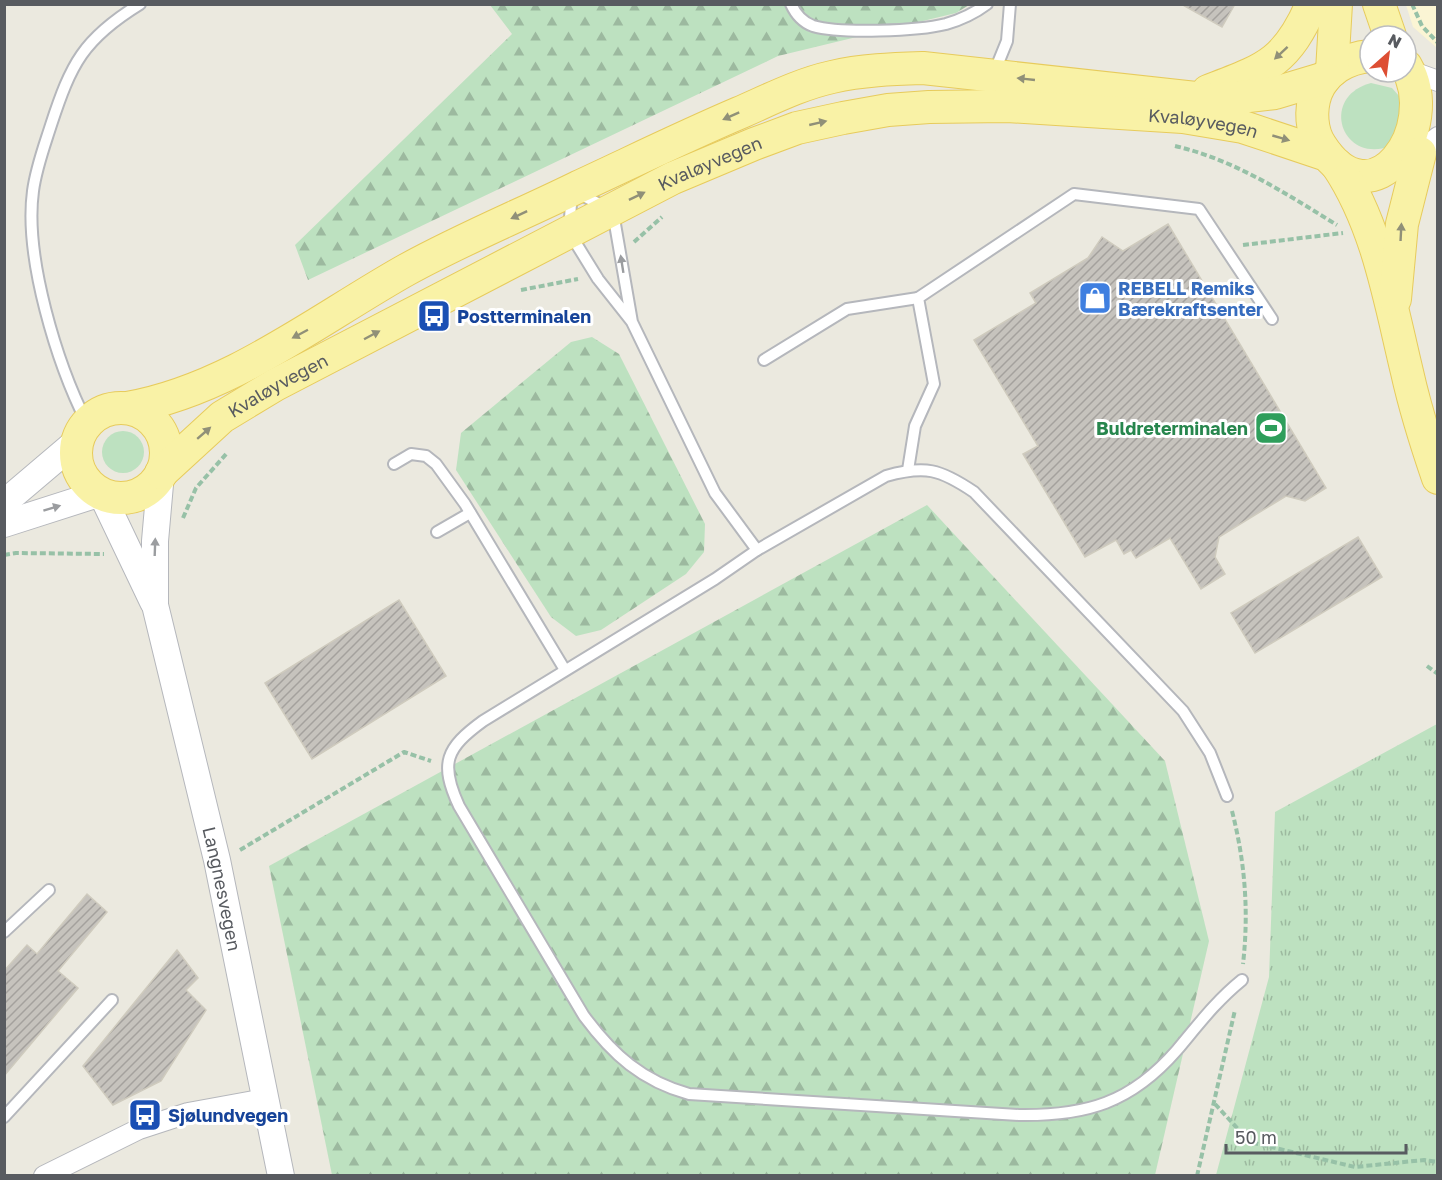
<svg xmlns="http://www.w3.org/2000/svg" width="1442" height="1180" viewBox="0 0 1442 1180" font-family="'Golos Text',sans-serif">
  <defs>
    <pattern id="forest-firs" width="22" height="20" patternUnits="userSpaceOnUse" patternTransform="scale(1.5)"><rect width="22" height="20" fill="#bde1c0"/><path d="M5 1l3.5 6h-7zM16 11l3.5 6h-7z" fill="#9cb99f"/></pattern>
    <pattern id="park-tufts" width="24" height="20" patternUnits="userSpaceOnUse" patternTransform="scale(1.5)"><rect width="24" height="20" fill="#bde1c0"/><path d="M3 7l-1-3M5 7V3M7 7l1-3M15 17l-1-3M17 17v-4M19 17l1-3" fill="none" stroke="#9cb99f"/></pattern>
    <pattern id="building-hatch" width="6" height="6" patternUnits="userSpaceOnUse" patternTransform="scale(1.5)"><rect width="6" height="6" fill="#c6c3bd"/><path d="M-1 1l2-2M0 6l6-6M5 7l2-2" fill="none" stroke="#a4a19d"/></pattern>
  </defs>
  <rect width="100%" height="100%" fill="#ebe9df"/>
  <path fill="#fbf5d4" d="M 1406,5 L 1437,5 L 1437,48 L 1413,27 Z"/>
  <g fill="#bde1c0">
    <path d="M 1371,83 L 1392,88 L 1406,104 L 1393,145 C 1342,167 1318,97 1371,83 Z"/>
    <circle cx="123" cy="452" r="21"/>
  </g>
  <g fill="url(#forest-firs)">
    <path d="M 490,5 L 969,5 L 956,13 L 778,56 L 308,280 L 295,245 L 512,34 Z"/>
    <path d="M 592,337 L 619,354 L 705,524 L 704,552 L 686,574 L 601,630 L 576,636 L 551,617 L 456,470 L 461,433 L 571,342 Z"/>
    <path d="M 927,505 L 1165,761 L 1209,941 L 1155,1175 L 332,1175 L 269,866 Z"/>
  </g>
  <path fill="url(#park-tufts)" d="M 1437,724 L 1437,1175 L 1216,1175 L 1269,977 L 1275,812 Z"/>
  <g fill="url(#building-hatch)" stroke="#cfcbbe" stroke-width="1.5">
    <path d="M 1181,4 L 1235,4 L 1222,27 Z"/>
    <path d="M 1168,224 L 1326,488 L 1305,501 L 1286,496 L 1219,537 L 1215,557 L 1225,574 L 1201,589 L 1170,538 L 1136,558 L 1131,550 L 1124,554 L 1116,540 L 1085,557 L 1023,454 L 1038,446 L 974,340 L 1036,303 L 1030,293 L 1088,258 L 1102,237 L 1123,251 Z"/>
    <path d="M 1358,537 L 1382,577 L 1255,653 L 1231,613 Z"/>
    <path d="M 399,600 L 446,676 L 312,759 L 265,683 Z"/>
    <path d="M 87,894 L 107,912 L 58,971 L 78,988 L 4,1076 L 4,971 L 27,945 L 37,954 Z"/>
    <path d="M 177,950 L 198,978 L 186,990 L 206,1010 L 161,1081 L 113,1105 L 83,1066 Z"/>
  </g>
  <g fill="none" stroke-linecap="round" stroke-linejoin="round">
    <g stroke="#b5b7bc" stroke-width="14">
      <g id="service">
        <path d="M 791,4 C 796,15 802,22 813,26 C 840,34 918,31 946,24 C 960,20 975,13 987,4"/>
        <path d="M 994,73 L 1007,41 L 1010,4"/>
        <path d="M 632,322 L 615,224 L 609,209 L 572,190 L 569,232 L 598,279 L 632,322 L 715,493 L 757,550"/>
        <path d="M 764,360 L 847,309 L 918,298"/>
        <path d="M 87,423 C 57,364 24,257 33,191 C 36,168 44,147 51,125 C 71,64 83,39 140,4"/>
        <path d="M 394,464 L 411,454 L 426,456 L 436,464 L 465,504 L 565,670"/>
        <path d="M 908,470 L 915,426 L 934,384 L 918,298 L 1074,194 L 1199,209 L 1272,319"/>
        <path d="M 437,532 L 470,513"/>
        <path d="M 1227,796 L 1210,753 L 1183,711 L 974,492 C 940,469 925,465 886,476 L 757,550 L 715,579 L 483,721 C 446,748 439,763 459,806 L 584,1016 C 613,1055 642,1081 689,1094 L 1019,1115 C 1086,1116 1131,1103 1177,1050 C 1198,1025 1216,1001 1242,980"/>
        <path d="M 4,932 L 49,890"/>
        <path d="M 4,1117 L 112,1000"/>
      </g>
    </g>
    <g stroke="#b5b7bc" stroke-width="22">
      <g id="minor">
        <path d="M 1413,72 L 1438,81"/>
        <path d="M 1424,148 L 1438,137"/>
        <path d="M 44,1176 L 139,1129 L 188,1113 L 265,1099"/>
      </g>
    </g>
    <g stroke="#b5b7bc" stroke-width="28">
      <g id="tertiary">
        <path id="s1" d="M 161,473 L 155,541 L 155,605 L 217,860 L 281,1176"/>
        <path d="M 4,503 L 77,441"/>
        <path d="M 4,524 L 101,493 L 153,602"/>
      </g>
    </g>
    <g stroke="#e7cb5c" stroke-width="34">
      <g id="primary">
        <path d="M 1379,4 L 1390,36"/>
        <path d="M 1370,56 C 1347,58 1325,70 1316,93 C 1310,110 1311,131 1321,146 C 1373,226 1442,128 1406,66"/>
        <path d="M 1332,71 L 1336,4"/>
        <path d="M 1208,91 C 1265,69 1286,64 1312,4"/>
        <path d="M 1337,165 C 1378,226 1390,302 1407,372 C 1415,408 1426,443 1438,478"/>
        <path d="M 1395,299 L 1402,224 L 1420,153"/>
        <path d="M 127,408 C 230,390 317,320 406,270 C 462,239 521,215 578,187 C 632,162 685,136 739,113 C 769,100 800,84 832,77 C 862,70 893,69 923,68 L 1214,100 L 1275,93 L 1325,78"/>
        <circle cx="121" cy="453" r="45"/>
        <path id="s2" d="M 161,473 L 222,417 L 275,385 L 673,178 L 754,144 L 797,128 L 843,118 L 888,110 L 929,107 L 1007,106 L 1183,117 L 1243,127 L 1327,155"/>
      </g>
    </g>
    <g stroke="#97c1a7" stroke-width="4" stroke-dasharray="6 3" stroke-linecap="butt">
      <path d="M 1412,4 L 1422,26 L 1438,43"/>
      <path d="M 1175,146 C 1235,160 1285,193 1337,225"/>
      <path d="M 634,242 L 662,217"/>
      <path d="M 1243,245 L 1343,233"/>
      <path d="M 521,290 L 578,279"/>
      <path d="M 183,518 L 196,488 L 227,453"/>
      <path d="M 4,555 L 16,553 L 104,554"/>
      <path d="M 1427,666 L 1438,674"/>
      <path d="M 1232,811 C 1245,862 1249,911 1243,964"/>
      <path d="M 240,850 L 404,752 L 431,761"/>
      <path d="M 1215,1104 L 1250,1142 L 1355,1167 L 1424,1160 L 1438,1162"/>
      <path d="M 1197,1176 L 1235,1010"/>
    </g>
    <use href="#service" stroke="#fff" stroke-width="10"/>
    <use href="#minor" stroke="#fff" stroke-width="20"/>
    <use href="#tertiary" stroke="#fff" stroke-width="26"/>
    <use href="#primary" stroke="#f9f2a6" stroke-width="32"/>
  </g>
  <defs><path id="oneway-solid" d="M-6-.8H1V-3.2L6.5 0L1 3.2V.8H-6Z" transform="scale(1.5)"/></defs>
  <g fill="#909078">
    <use href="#oneway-solid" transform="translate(1281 53) rotate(137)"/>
    <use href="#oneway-solid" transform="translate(1026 79) rotate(-174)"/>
    <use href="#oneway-solid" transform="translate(731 116) rotate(156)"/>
    <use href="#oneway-solid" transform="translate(818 123) rotate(-13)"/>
    <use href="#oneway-solid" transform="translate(1281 138) rotate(16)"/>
    <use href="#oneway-solid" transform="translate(637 196) rotate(-26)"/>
    <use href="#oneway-solid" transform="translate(519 215) rotate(155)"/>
    <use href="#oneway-solid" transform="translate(1401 232) rotate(-87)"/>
    <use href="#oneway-solid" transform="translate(300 334) rotate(152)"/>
    <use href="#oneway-solid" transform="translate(372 335) rotate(-28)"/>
    <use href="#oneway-solid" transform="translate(204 433) rotate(-41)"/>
  </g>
  <g fill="#9b9da0">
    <use href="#oneway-solid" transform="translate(622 264) rotate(-99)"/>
    <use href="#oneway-solid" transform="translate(52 508) rotate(-17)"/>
    <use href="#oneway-solid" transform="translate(155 547) rotate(-88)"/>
  </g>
  <defs>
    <g id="shop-square" transform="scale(1.725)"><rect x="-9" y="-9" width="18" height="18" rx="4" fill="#3f7fe0" stroke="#fff"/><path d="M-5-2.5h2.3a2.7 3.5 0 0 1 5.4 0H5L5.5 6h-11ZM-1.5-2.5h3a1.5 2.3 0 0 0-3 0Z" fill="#fff"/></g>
    <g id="bus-square" transform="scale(1.725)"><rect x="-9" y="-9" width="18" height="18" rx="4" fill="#1a4fb4" stroke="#fff"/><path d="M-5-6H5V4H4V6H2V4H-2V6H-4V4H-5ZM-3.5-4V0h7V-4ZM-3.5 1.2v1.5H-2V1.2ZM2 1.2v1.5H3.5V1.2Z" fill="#fff"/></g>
    <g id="stadium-square" transform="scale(1.725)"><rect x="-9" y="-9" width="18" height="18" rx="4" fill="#2e9e5b" stroke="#fff"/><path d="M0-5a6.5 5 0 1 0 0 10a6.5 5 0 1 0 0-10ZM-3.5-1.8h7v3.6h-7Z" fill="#fff"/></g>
  </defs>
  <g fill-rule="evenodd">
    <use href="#shop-square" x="1095" y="298"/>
    <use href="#bus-square" x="434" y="316"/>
    <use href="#stadium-square" x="1271" y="428"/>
    <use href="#bus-square" x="145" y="1115"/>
  </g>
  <g text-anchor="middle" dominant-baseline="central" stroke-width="6" stroke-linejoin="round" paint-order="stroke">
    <g font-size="18" fill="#585b60" stroke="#fff">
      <text stroke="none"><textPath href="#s2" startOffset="1136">Kvaløyvegen</textPath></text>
      <text stroke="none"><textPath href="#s2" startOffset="633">Kvaløyvegen</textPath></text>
      <text stroke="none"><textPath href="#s2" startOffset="147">Kvaløyvegen</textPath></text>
      <text stroke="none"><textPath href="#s1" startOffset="424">Langnesvegen</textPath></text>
    </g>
    <g font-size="18" font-weight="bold" fill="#366cbe" stroke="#fff" text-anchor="start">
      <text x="1118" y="288">REBELL Remiks<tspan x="1118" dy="21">Bærekraftsenter</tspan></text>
    </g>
    <g font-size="18" font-weight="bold" fill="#164399" stroke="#fff" text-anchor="start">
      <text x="457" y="316">Postterminalen</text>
      <text x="168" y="1115">Sjølundvegen</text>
    </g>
    <g font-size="18" font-weight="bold" fill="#27864d" stroke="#fff" text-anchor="end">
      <text x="1248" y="428">Buldreterminalen</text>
    </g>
  </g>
  <rect width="1442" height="1180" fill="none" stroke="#585b60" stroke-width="12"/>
  <g transform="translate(1388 54) rotate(28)"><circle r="28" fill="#ffffff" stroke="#bcbdbf" stroke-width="1.5"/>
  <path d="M0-4.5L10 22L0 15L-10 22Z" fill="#dd4e33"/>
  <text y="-9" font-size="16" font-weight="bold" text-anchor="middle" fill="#585b60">N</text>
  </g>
  <path d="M1226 1144v9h180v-9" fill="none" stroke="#585b60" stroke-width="3"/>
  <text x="1235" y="1144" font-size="18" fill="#585b60" stroke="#ffffff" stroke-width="4.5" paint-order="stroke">50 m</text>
</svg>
